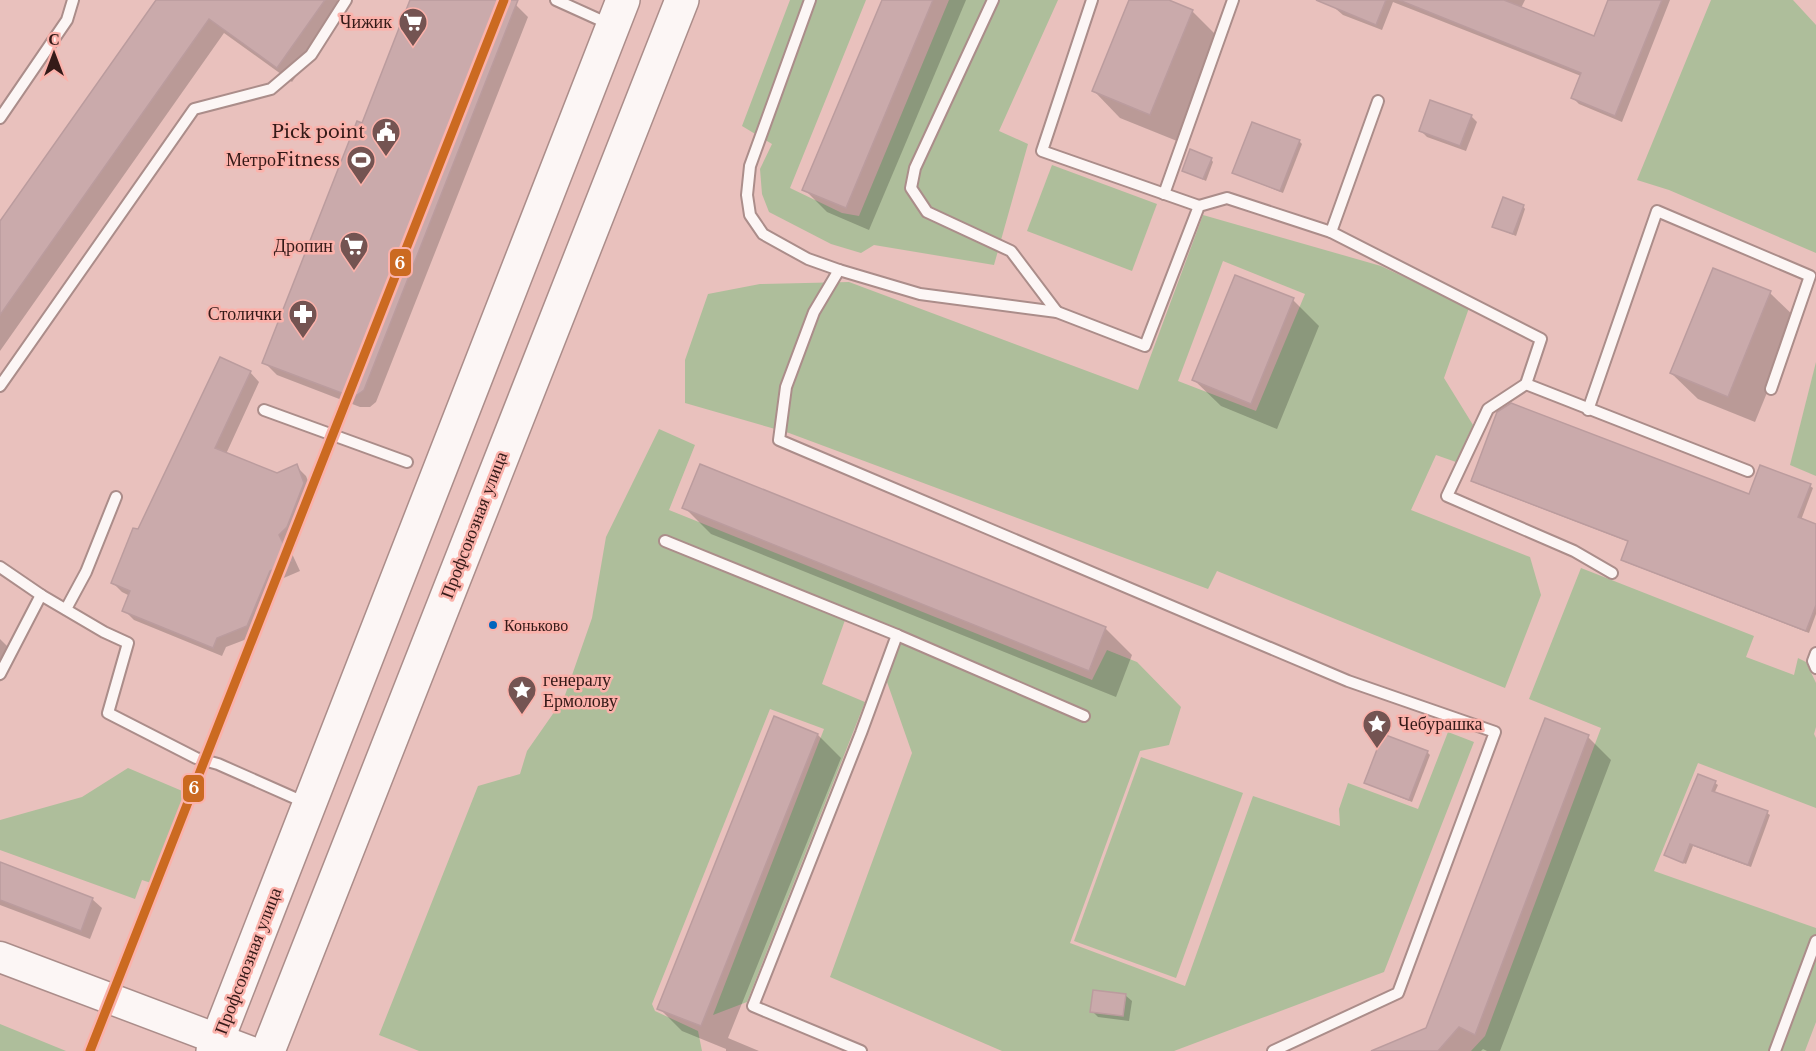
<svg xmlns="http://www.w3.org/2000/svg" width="1816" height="1051" viewBox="0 0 1816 1051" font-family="'Libre Baskerville',serif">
  <rect width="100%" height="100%" fill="#e9c1bd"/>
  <g fill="#aebe9b" fill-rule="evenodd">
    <path d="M 790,0 L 866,0 L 790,188 L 842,213 L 859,216 L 949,0 L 1058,0 L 999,131 L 1028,144 L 994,265 L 874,245 L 861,253 L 831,244 L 769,212 L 762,194 L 760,169 L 772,144 L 742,126 Z"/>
    <path d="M 1711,0 L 1793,0 L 1816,25 L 1816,253 L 1669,190 L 1637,180 Z"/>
    <path d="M 1052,165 L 1157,204 L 1132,271 L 1027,231 Z"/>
    <path d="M 1203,215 L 1381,266 L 1469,308 L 1444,378 L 1473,425 L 1456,462 L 1436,455 L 1411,510 L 1530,557 L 1541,595 L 1505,688 L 1217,571 L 1208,589 L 789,433 L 685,403 L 685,360 L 708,294 L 760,284 L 849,282 L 1138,390 ZM 1223,261 L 1305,294 L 1256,411 L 1178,381 Z"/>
    <path d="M 1816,362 L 1816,476 L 1790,465 Z"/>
    <path d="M 659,429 L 695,445 L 669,510 L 1092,680 L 1107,650 L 1137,662 L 1181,707 L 1169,745 L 1140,751 L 1070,943 L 1185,986 L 1253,796 L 1340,826 L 1339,809 L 1348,783 L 1418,809 L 1448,732 L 1474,742 L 1384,972 L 1174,1051 L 1002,1051 L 830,977 L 912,753 L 887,682 L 897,635 L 849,609 L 822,684 L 865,702 L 747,1002 L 713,1015 L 824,729 L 770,709 L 652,1004 L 655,1011 L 698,1031 L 702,1051 L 419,1051 L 379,1035 L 478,786 L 520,774 L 527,751 L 564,698 L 592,618 L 606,537 Z"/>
    <path d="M 1581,568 L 1754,636 L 1746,657 L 1794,675 L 1798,658 L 1806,662 L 1816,683 L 1816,727 L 1814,734 L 1816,738 L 1816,808 L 1698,763 L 1654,871 L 1816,928 L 1816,1022 L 1805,1051 L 1471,1051 L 1485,1036 L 1601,728 L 1529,699 Z"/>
    <path d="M 1141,757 L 1243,793 L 1176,978 L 1074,941 Z"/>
    <path d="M 128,768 L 187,793 L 151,883 L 142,880 L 135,899 L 0,850 L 0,820 L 82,797 Z"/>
    <path d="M 0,1024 L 66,1051 L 0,1051 Z"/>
  </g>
  <g fill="#0003">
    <path d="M 158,0 L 337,0 L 345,7 L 292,82 L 224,33 L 0,351 L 0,224 Z"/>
    <path d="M 412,0 L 505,0 L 516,5 L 528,17 L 376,402 L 370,407 L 360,407 L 277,375 L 264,362 L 363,125 Z"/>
    <path d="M 883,0 L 966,0 L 869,230 L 827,212 L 804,189 Z"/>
    <path d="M 1131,0 L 1165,0 L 1192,11 L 1219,38 L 1177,141 L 1120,118 L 1094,91 Z"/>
    <path d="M 1340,0 L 1525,0 L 1521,8 L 1595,38 L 1610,0 L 1670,0 L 1622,122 L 1579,104 L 1573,98 L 1581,76 L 1393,2 L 1382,30 L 1343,15 L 1336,9 Z"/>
    <path d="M 1471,116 L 1477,122 L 1466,151 L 1427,137 L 1421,131 Z"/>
    <path d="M 1299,141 L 1302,144 L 1283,193 L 1234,173 Z"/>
    <path d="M 1211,159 L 1213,162 L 1206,181 L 1183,170 Z"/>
    <path d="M 1523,206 L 1525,209 L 1516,236 L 1494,227 Z"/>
    <path d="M 1713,270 L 1770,293 L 1797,319 L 1755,422 L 1698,399 L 1671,373 Z"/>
    <path d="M 1293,300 L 1319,326 L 1277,429 L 1221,406 L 1194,380 Z"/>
    <path d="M 250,372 L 259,382 L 226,454 L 277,474 L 296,466 L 306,476 L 313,493 L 296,537 L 288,545 L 300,571 L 279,580 L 257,635 L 226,647 L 222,656 L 134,620 L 124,610 L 130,596 L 122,592 L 113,583 L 139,531 Z"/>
    <path d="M 701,466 L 1106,629 L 1132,655 L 1116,697 L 711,534 L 684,507 Z"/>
    <path d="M 1472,481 L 1749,496 L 1810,486 L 1813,488 L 1801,520 L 1816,526 L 1816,614 L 1809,633 L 1625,562 L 1622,560 L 1629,542 L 1475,483 Z"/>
    <path d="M 0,639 L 16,655 L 0,682 Z"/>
    <path d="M 818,735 L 841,758 L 728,1038 L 759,1051 L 726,1051 L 726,1049 L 682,1031 L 659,1008 Z"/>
    <path d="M 1588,737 L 1611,760 L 1500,1051 L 1487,1051 L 1483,1049 L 1481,1051 L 1375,1051 L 1427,1029 Z"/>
    <path d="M 1427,752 L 1430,755 L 1412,802 L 1365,783 Z"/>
    <path d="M 1715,783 L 1718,785 L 1714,794 L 1767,813 L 1770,815 L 1751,867 L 1693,846 L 1686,864 L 1666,855 Z"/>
    <path d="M 0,864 L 92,899 L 102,908 L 90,939 L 0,905 Z"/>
    <path d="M 1125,995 L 1132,1001 L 1129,1021 L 1098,1017 L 1092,1011 Z"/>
  </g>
  <g fill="#caaaab" stroke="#bb9c9e" stroke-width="1.5">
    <path d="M 156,0 L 325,0 L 277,68 L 209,19 L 0,315 L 0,221 Z"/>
    <path d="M 410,0 L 518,0 L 364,390 L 357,395 L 347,395 L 262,363 L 357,121 L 362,123 Z"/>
    <path d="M 882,0 L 933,0 L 846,208 L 802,190 Z"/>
    <path d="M 1129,0 L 1169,0 L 1193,10 L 1150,115 L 1092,91 Z"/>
    <path d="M 1316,0 L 1386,0 L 1376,25 Z"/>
    <path d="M 1399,0 L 1504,0 L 1594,36 L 1608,0 L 1662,0 L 1615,116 L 1571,98 L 1581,73 Z"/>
    <path d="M 1430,100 L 1472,115 L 1460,146 L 1419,131 Z"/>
    <path d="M 1252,122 L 1300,140 L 1280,191 L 1232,173 Z"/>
    <path d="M 1190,149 L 1212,158 L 1203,179 L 1182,171 Z"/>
    <path d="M 1503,197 L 1524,205 L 1513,234 L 1492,227 Z"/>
    <path d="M 1713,268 L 1771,291 L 1728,397 L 1670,373 Z"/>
    <path d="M 1235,275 L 1294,298 L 1251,404 L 1192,380 Z"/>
    <path d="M 220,357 L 251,371 L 215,448 L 277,473 L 297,464 L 304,483 L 287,527 L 279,535 L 292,561 L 270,571 L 247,626 L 217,638 L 213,648 L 122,611 L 130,591 L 111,583 L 133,528 L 138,529 Z"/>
    <path d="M 1511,403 L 1749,494 L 1760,465 L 1811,484 L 1798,517 L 1816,524 L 1816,605 L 1806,631 L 1621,560 L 1628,541 L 1471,481 L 1497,412 Z"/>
    <path d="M 700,464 L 1106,627 L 1089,671 L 682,508 Z"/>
    <path d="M 774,716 L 818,734 L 701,1026 L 657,1009 Z"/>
    <path d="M 1545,718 L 1589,735 L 1475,1035 L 1459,1027 L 1438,1051 L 1371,1051 L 1426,1028 Z"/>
    <path d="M 1383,734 L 1428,751 L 1409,800 L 1364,783 Z"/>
    <path d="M 1698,774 L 1716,781 L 1712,791 L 1768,811 L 1748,865 L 1690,844 L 1683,863 L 1664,855 Z"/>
    <path d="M 0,862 L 93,898 L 81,931 L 0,900 Z"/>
    <path d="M 1093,990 L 1126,994 L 1123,1016 L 1090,1012 Z"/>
  </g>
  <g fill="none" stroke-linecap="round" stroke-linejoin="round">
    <g stroke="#ab8d8a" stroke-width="14">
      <g id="service">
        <path d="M 556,0 L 609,24"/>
        <path d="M 810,0 L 750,166 L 747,195 L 750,215 L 763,234 L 808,259 L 839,270 L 814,312 L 786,387 L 779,440 L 1348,681 L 1495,732 L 1398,993 L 1273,1051"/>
        <path d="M 993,0 L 915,168 L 911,188 L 927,212 L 1011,251 L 1057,312"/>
        <path d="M 1092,0 L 1042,151 L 1199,206"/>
        <path d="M 0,118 L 67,20 L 73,0"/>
        <path d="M 1164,194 L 1233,0"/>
        <path d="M 1331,232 L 1378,101"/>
        <path d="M 839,270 L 920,294 L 1057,312 L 1145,346 L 1199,206 L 1227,198 L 1331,232 L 1541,339 L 1526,384 L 1748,471"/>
        <path d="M 1526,384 L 1488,409 L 1447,496 L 1574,551 L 1612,573"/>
        <path d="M 0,386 L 194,109 L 271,89 L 311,55 L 346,0"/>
        <path d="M 264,410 L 407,462"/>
        <path d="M 1588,410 L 1657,211 L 1810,276 L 1771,389"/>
        <path d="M 665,541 L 897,635"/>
        <path d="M 0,567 L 41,595 L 0,674"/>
        <path d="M 41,595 L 104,632 L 128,643 L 108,713 L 196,758 L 218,764 L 306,803"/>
        <path d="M 66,609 L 86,572 L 116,497"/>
        <path d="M 1816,653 L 1813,661 L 1816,668"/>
        <path d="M 861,1051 L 753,1006 L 861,733 L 897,635 L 1084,716"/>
        <path d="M 1775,1051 L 1816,941"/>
      </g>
    </g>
    <g stroke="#ab8d8a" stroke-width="33">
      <path id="secondary" d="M 0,957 L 249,1051"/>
    </g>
    <g stroke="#ab8d8a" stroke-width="36">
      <g id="primary">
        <path d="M 213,1051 L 623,0"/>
        <path d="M 268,1051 L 682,0"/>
      </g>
    </g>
    <use href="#service" stroke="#fcf6f5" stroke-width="10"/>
    <use href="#secondary" stroke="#fcf6f5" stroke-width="30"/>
    <use href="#primary" stroke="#fcf6f5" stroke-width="33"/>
    <g stroke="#fbb2ab" stroke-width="14">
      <path id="metro-1" d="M 90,1051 L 504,0"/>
    </g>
    <use href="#metro-1" stroke="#cb6a21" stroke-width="9"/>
  </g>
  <defs>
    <g id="supermarket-pin" transform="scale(1.5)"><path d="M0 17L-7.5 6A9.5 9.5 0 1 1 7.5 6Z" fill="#745452" stroke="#fbb2ab"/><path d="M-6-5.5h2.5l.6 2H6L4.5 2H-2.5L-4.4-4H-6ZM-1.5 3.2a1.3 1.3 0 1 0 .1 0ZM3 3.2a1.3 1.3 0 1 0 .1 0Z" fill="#fff"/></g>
    <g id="civic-pin" transform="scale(1.5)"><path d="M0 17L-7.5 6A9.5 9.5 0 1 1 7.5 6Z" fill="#745452" stroke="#fbb2ab"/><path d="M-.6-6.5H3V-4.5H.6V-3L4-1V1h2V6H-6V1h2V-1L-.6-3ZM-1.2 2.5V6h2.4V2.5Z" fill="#fff"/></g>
    <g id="stadium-pin" transform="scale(1.5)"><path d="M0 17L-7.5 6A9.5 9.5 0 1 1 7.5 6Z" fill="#745452" stroke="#fbb2ab"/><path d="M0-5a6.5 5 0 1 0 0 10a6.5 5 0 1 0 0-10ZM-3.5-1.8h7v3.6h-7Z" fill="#fff"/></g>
    <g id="pharmacy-pin" transform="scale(1.5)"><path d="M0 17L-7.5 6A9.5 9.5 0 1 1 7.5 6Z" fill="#745452" stroke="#fbb2ab"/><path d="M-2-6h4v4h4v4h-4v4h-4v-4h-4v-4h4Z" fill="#fff"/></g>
    <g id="sight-pin" transform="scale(1.5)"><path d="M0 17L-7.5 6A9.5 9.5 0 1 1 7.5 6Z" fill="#745452" stroke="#fbb2ab"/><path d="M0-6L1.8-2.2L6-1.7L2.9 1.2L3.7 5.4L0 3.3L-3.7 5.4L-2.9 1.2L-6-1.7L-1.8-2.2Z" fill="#fff"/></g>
  </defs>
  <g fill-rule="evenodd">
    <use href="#supermarket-pin" x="413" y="22"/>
    <use href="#civic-pin" x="386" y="132"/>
    <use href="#stadium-pin" x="361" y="160"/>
    <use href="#supermarket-pin" x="354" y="246"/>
    <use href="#pharmacy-pin" x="303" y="314"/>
    <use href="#sight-pin" x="522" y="690"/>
    <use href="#sight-pin" x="1377" y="724"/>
  </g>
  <circle fill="#0065bd" stroke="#fbb2ab" stroke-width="2" cx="493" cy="625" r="5"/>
  <g text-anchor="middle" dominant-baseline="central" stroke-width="5" stroke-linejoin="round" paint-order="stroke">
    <g font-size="16" fill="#351a18" stroke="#fbb2ab" text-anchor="start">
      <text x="504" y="625">Коньково</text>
    </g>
    <g font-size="18" fill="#351a18" stroke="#fbb2ab" text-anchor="end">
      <text x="392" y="22">Чижик</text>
      <text x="365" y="132">Pick point</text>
      <text x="340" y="160">МетроFitness</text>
      <text x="333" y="246">Дропин</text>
      <text x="282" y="314">Столички</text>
      <text x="543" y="680" text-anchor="start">генералу<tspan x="543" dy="21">Ермолову</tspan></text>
      <text x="1398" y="724" text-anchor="start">Чебурашка</text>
    </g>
    <g font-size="18" fill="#351a18" stroke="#fbb2ab">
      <text transform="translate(474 525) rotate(-69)">Профсоюзная улица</text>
      <text transform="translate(248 961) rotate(-69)">Профсоюзная улица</text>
    </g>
  </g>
  <g stroke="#fbb2ab" stroke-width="2">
    <rect x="389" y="248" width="23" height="29" rx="6" fill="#cb6a21"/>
    <rect x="182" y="774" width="23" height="29" rx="6" fill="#cb6a21"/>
  </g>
  <g font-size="16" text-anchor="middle" font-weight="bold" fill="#fff">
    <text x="400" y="269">6</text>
    <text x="194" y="794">6</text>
  </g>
  <g transform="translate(54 54)" stroke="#fbb2ab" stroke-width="4.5" paint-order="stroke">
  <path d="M0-4.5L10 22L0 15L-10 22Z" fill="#351a18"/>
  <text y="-9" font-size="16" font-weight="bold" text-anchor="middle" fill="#351a18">С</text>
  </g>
</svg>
